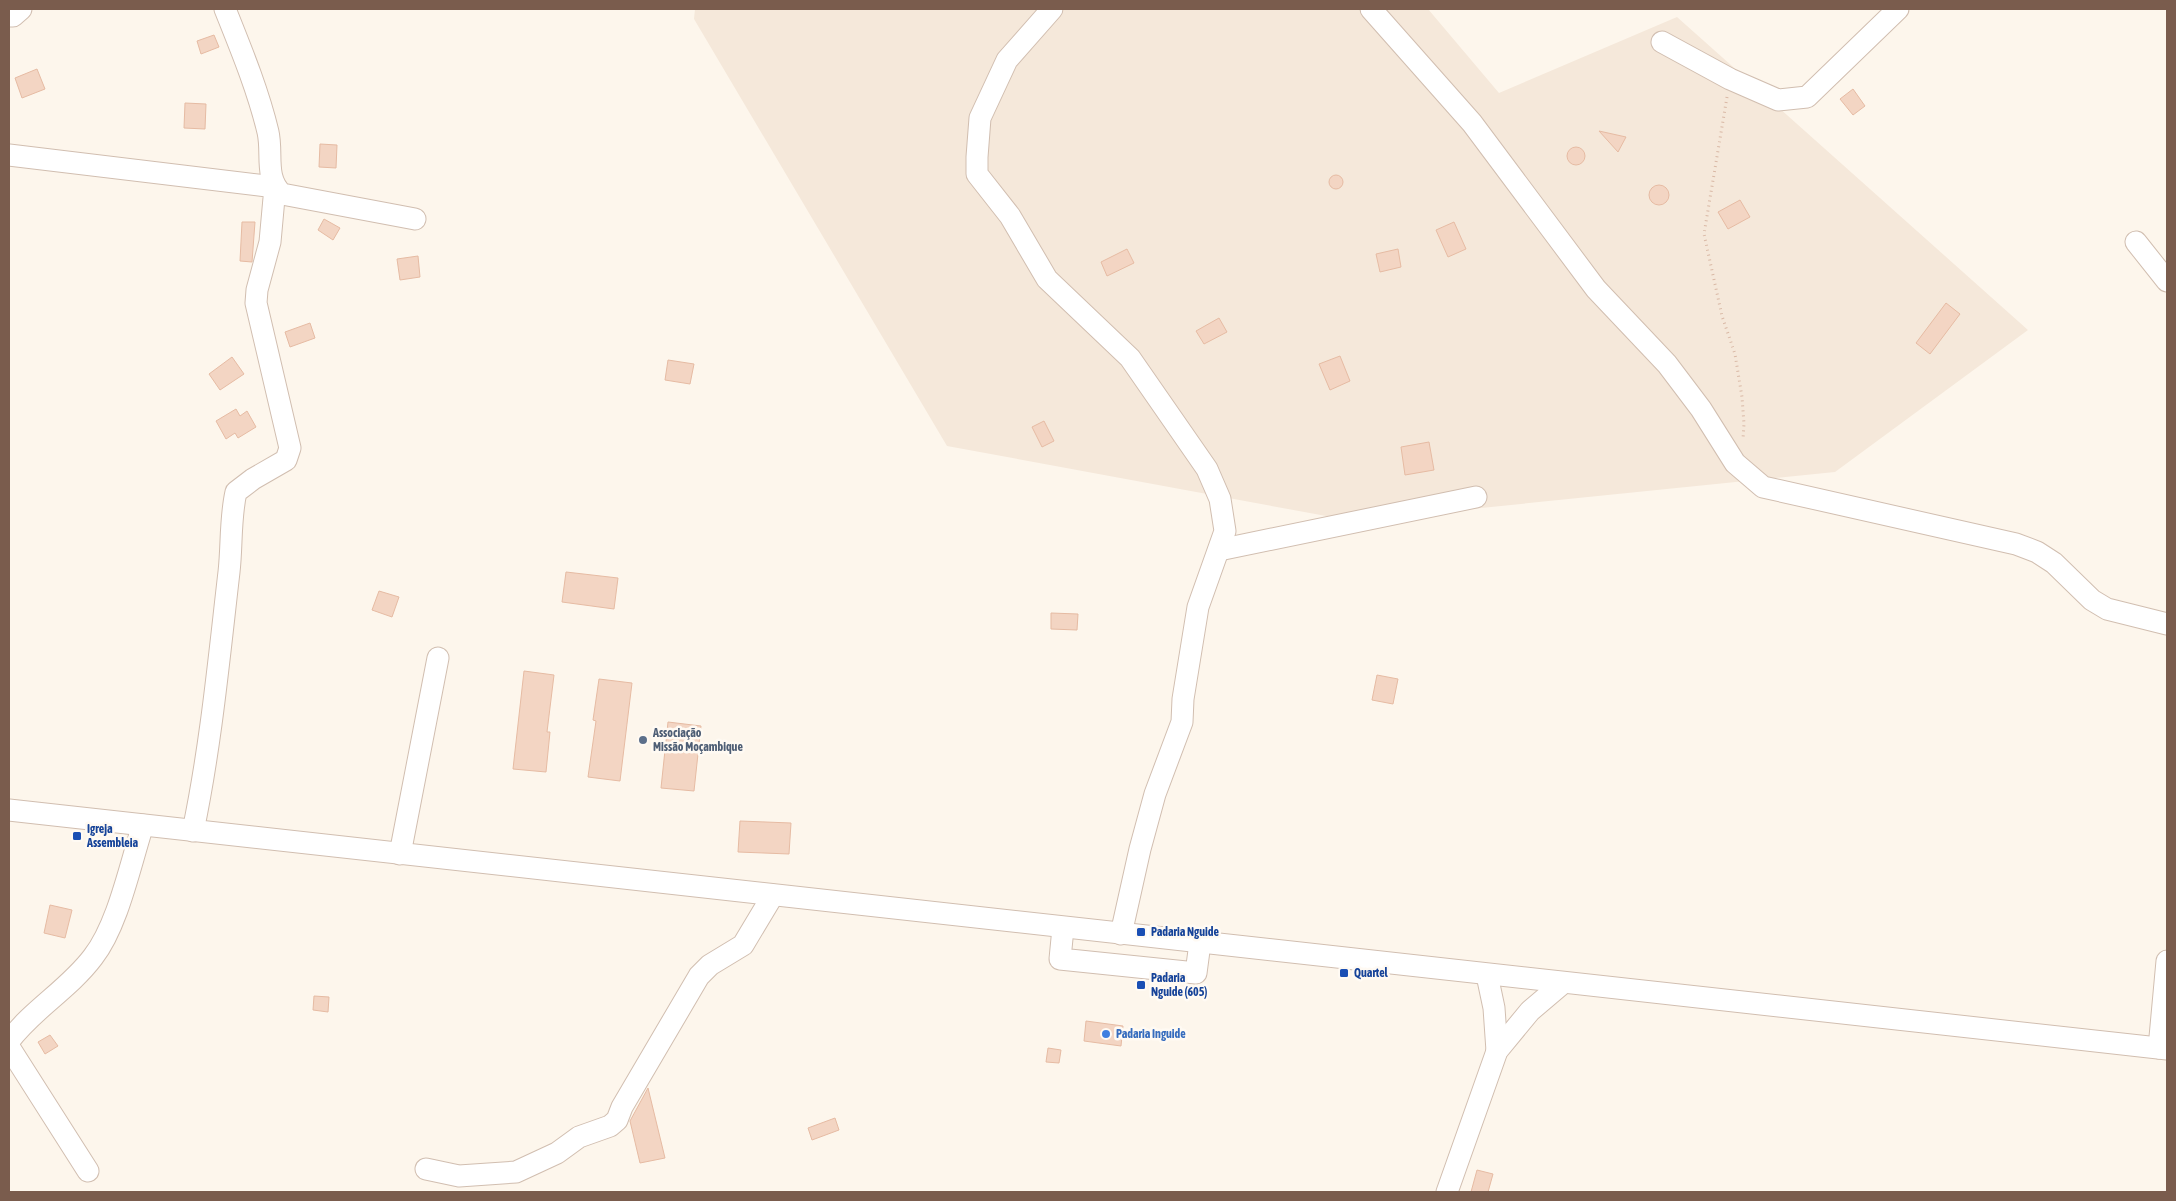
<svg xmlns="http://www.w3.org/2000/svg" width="2176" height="1201" viewBox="0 0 2176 1201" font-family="'Asap Condensed',sans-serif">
  <rect width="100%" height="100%" fill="#fdf6ec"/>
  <path fill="#f5e8da" d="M 695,9 L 1428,9 L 1499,93 L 1677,17 L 2028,330 L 1835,472 L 1353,521 L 947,446 L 694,19 Z"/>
  <g fill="#f3d5c3" stroke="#e6bba3">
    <path d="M 214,35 L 219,47 L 201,54 L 197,41 Z"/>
    <path d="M 37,69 L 45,89 L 22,98 L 15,78 Z"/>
    <path d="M 1853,89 L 1865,106 L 1853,115 L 1840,99 Z"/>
    <path d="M 185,103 L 206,104 L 205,129 L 184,128 Z"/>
    <path d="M 1599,131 L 1626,137 L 1618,152 Z"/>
    <path d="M 320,144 L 337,145 L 336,168 L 319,167 Z"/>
    <circle cx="1576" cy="156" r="9"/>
    <circle cx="1336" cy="182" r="7"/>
    <circle cx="1659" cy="195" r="10"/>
    <path d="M 1740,200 L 1750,217 L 1728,229 L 1718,212 Z"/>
    <path d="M 324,219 L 340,228 L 333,240 L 318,230 Z"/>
    <path d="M 242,222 L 255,222 L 252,262 L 240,261 Z"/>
    <path d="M 1454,222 L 1466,249 L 1448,257 L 1436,230 Z"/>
    <path d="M 1127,249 L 1134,263 L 1107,276 L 1101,262 Z"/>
    <path d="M 1398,249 L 1401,267 L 1380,272 L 1376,254 Z"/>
    <path d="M 418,256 L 420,277 L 400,280 L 397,259 Z"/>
    <path d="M 1946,303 L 1960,314 L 1930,354 L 1916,343 Z"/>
    <path d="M 1219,318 L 1227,332 L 1204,344 L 1196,331 Z"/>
    <path d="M 310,323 L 315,338 L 290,347 L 285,332 Z"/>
    <path d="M 1340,356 L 1350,381 L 1330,390 L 1319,364 Z"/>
    <path d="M 232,357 L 244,374 L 220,390 L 209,374 Z"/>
    <path d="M 668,360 L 694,364 L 690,384 L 665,380 Z"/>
    <path d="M 236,409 L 240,416 L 247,411 L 256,427 L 238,438 L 235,433 L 226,439 L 216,421 Z"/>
    <path d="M 1044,421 L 1054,441 L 1042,447 L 1032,427 Z"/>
    <path d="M 1429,442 L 1434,470 L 1405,475 L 1401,447 Z"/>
    <path d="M 566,572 L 618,578 L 614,609 L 562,602 Z"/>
    <path d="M 379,591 L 399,597 L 392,617 L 372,610 Z"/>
    <path d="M 1051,613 L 1078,614 L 1077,630 L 1051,629 Z"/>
    <path d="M 524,671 L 554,675 L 547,732 L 550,732 L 546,772 L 513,769 Z"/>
    <path d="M 1377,675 L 1398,679 L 1393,704 L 1372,700 Z"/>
    <path d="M 599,679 L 632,683 L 620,781 L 588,777 L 596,721 L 593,720 Z"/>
    <path d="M 668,722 L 701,726 L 694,791 L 661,788 Z"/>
    <path d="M 740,821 L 791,823 L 789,854 L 738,852 Z"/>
    <path d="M 50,905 L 72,910 L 65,938 L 44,933 Z"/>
    <path d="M 314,996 L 329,997 L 328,1012 L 313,1010 Z"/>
    <path d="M 1086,1021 L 1123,1026 L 1121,1046 L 1084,1041 Z"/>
    <path d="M 50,1035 L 58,1046 L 45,1054 L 38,1042 Z"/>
    <path d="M 1048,1048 L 1061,1050 L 1059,1063 L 1046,1062 Z"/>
    <path d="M 648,1088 L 665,1158 L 640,1163 L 630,1121 Z"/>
    <path d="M 835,1118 L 839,1130 L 812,1140 L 808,1128 Z"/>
    <path d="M 1477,1170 L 1493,1174 L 1488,1192 L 1471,1192 Z"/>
  </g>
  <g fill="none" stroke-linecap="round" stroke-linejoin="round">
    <g stroke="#d1beb0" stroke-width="23">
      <g id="minor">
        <path d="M 225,9 C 241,49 258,90 268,132 C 273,154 264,177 282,194 L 415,219"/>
        <path d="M 1052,9 L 1007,60 L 980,118 L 977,157 L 977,174 L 1010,216 L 1047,279 L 1130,358 L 1207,469 L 1220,499 L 1225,531 L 1198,607 L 1183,699 L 1182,722 L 1155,794 L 1140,849 L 1121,934"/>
        <path d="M 1371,9 L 1472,123 L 1596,289 L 1667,364 L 1701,409 L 1735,463 L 1763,487 L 2016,544 L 2037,552 L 2054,563 L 2092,600 L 2107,609 L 2167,624"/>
        <path d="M 9,16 L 13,16 L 21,9"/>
        <path d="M 1662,42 L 1730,79 L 1778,100 L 1807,97 L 1898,9"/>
        <path d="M 9,155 L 275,187 L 270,242 L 257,290 L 256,303 L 290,448 L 286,460 L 253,479 L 236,492 C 230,518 232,546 229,572 C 219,658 211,745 193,831"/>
        <path d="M 2136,242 L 2167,281"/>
        <path d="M 1219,550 L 1476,497"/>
        <path d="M 9,810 L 2167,1049"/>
        <path d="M 400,854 L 438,658"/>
        <path d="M 1063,928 L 1060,959 L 1196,973 L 1200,943"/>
        <path d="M 1487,975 L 1494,1008 L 1497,1051"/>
        <path d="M 9,1041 C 33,1009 69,989 93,957 C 118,925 130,865 143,825"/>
        <path d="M 9,1047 L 88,1171"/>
        <path d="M 2159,1048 L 2167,961"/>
        <path d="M 426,1169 L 459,1176 L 516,1172 L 557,1153 L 579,1137 L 610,1126 L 617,1120 L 622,1107 L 699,976 L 710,965 L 743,945 L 773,895"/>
        <path d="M 1447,1192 L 1497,1051 L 1530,1011 L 1563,983"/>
      </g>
    </g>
    <path stroke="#d9b8a5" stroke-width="3" stroke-dasharray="1 4" stroke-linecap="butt" d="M 1727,97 L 1704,234 L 1722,316 L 1735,354 L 1742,397 L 1744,424 L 1743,439"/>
    <use href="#minor" stroke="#fff" stroke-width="21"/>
  </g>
  <circle fill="#5c6f8a" stroke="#fffaf3" stroke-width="2" cx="643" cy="740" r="5"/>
  <g fill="#1a4fb4" stroke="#fffaf3" stroke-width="2">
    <rect x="72" y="831" width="10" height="10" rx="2.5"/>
    <rect x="1136" y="927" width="10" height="10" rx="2.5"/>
    <rect x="1339" y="968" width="10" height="10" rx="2.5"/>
    <rect x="1136" y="980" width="10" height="10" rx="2.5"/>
  </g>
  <circle fill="#3f7fe0" stroke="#fffaf3" stroke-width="2" cx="1106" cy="1034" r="5"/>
  <g text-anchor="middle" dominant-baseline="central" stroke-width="5" stroke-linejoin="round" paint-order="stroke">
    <g font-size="12" font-weight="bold" fill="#4e5e75" stroke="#fffaf3" text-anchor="start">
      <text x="653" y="733">Associação<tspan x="653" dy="14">Missão Moçambique</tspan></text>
    </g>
    <g font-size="12" font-weight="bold" fill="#164399" stroke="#fffaf3" text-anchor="start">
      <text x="87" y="829">Igreja<tspan x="87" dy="14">Assembleia</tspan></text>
      <text x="1151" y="932">Padaria Nguide</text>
      <text x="1354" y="973">Quartel</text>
      <text x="1151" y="978">Padaria<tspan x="1151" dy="14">Nguide (605)</tspan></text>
    </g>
    <g font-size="12" font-weight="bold" fill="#366cbe" stroke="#fffaf3" text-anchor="start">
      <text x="1116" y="1034">Padaria Inguide</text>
    </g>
  </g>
  <rect width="2176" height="1201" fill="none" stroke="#7a5c4d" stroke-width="20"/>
</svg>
